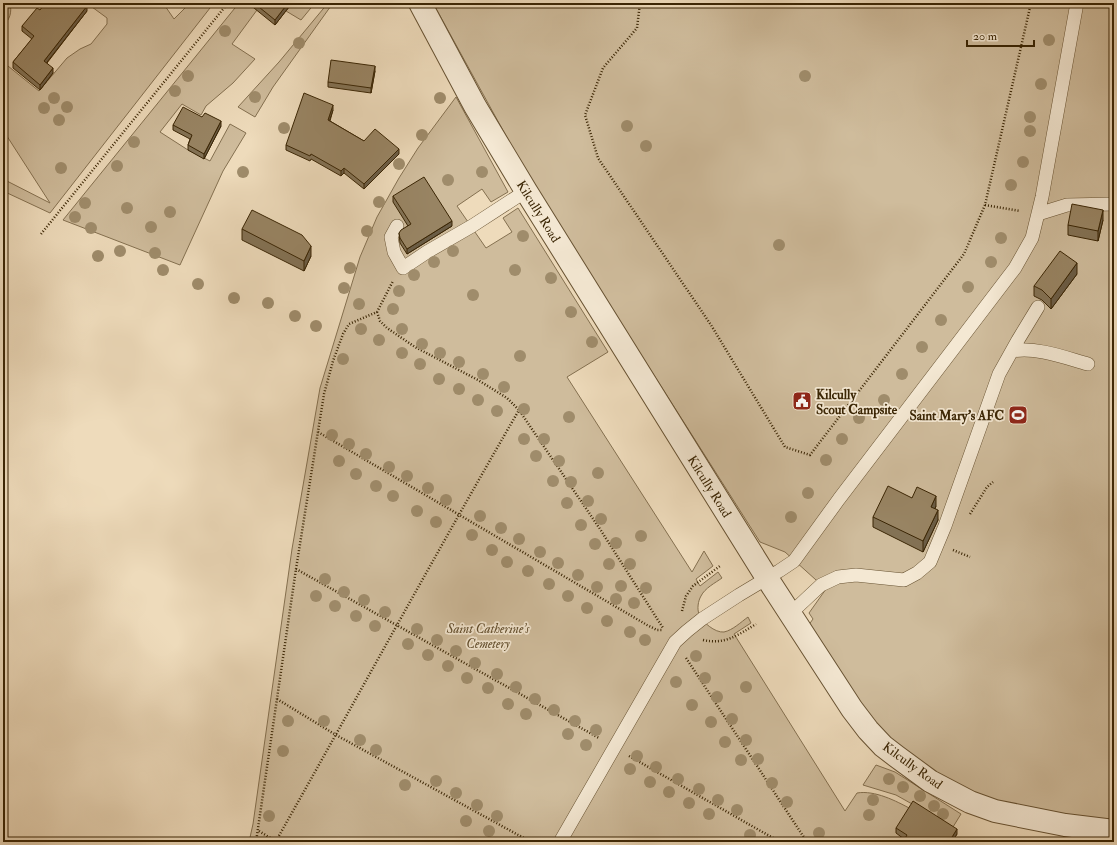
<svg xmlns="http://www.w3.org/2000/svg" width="1117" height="845" viewBox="0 0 1117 845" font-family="'IM FELL Double Pica',serif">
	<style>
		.green { fill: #cfbc9c; stroke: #847050 }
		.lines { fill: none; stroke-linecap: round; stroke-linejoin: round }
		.lane-casing { stroke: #675232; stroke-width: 14 }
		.street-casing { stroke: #675232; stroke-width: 24 }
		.path { stroke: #3a2504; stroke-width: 2.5; stroke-dasharray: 1 2; stroke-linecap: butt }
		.lane { stroke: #f4e8d3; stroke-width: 13 }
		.street { stroke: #f4e8d3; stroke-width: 22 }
		.tree { fill: #9f8c6b }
		.wall { fill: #837255; stroke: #3a2504 }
		.shaded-wall { fill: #6a5c45; stroke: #3a2504 }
		.building { fill: #988463; stroke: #3a2504 }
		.labels { text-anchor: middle; stroke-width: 3.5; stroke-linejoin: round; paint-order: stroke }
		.street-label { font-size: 13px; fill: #3a2504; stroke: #f4e8d3 }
		.poi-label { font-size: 13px; font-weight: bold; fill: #3a2504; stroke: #f4e8d3; text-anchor: start }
		.park-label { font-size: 13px; font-style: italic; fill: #5f4b2a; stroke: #f4e8d3 }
	</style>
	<rect width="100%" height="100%" fill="#eedbbb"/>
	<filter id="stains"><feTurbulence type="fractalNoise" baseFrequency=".005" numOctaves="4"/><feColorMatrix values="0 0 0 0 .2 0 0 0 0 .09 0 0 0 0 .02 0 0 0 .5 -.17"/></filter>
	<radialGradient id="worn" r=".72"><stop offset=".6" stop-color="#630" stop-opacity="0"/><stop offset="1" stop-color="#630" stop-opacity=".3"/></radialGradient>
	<path class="green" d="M3,3H10C12,13 10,19 3,26Z
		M95,3H163L174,19L190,3H199L210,8L50,213L3,191V179L50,203L3,130V62L39,91L67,58L80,49L91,44L107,24V18L92,7Z
		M239,3H250L257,10L232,44L255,59L233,83L206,106L201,115L182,104L160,132L188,150L210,161L230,124L246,133L223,171L180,265L63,220Z
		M292,3H315L301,20L286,11Z
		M328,3H333L273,87L255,117L238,107L279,62Z
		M433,3H1114V825L1016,808L935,777L871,722L808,626L813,619L809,613L826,589L785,552L760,542L533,185Z
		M456,97L508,192L491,202L482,189L457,206L486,248L512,232L503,218L518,208L608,352L567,377L692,572L704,551L713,566L696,579L700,586L718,572L722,578C715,583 705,588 701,596C698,601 697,609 699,614C702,622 715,633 724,632C733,630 741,622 748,617L751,623L734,634L845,811L857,793C875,790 896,801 911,809L906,842H249L253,824L292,549L320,388L360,257L377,217L399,178L418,148Z
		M876,765L895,772L961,814L953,827L896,795L863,785Z"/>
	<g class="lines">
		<g class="lane-casing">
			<path id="lane" d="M1038,214L1067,205L1114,204
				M397,226L391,237L394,252L403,268L427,252L472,226L526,191
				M1012,351C1038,347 1063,357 1088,364
				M790,614L821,585L838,577L856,575L904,580L917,573L930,562L945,526L999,374L1018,340L1038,307
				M560,842L675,642L687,631L702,619L739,595L779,571L794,561L839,499L1015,268L1032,238L1042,197L1077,3"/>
		</g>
		<g class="street-casing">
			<path id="street" d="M420,3L475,106L526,191L767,578L852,709L868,730L883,746L896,756L930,781L970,802L995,811L1065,825L1114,831"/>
		</g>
		<path class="path" d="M640,3L637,28L603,68L585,115L598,158L711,325L785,447L810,455L964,254L985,205L1031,3
			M985,205L1020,211
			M41,234L228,3
			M377,312L380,321L387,328L415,347L478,380L507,398L519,410L600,529L663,628
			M318,432L647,625L657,630H662
			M970,514L987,487L993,482
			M953,550L970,557
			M296,569L599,738
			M682,611L686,596L693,586L720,566
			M703,640C725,645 738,635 756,624
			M686,658L807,842
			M277,699L336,735L531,842
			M629,756L780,842
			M259,831L277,842
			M276,841C357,698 436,553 519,410
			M256,842L296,569L324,394L333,361L343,334L349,324L377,312L393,281"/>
		<use href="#lane" class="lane"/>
		<use href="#street" class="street"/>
	</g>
	<g class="tree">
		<circle cx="225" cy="31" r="6"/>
		<circle cx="1049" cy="40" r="6"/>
		<circle cx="299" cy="43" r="6"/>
		<circle cx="188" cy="76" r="6"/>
		<circle cx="805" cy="76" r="6"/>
		<circle cx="1041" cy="84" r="6"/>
		<circle cx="175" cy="91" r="6"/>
		<circle cx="255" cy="97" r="6"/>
		<circle cx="54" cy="98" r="6"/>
		<circle cx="440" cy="98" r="6"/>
		<circle cx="67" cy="107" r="6"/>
		<circle cx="44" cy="108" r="6"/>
		<circle cx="1030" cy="117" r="6"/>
		<circle cx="59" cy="120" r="6"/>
		<circle cx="627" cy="126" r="6"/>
		<circle cx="284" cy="128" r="6"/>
		<circle cx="1030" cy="131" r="6"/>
		<circle cx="422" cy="135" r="6"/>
		<circle cx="134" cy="142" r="6"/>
		<circle cx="646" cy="146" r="6"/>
		<circle cx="1023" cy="162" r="6"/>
		<circle cx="399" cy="164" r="6"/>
		<circle cx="117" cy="166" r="6"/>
		<circle cx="61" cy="168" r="6"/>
		<circle cx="243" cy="172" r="6"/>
		<circle cx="482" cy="172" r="6"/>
		<circle cx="448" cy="180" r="6"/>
		<circle cx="1011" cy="185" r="6"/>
		<circle cx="379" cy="202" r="6"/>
		<circle cx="85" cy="203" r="6"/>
		<circle cx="127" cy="208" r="6"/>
		<circle cx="170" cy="212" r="6"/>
		<circle cx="75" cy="217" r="6"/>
		<circle cx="151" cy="227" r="6"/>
		<circle cx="91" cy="228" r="6"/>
		<circle cx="367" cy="231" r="6"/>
		<circle cx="523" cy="236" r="6"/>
		<circle cx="1001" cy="238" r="6"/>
		<circle cx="779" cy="245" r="6"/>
		<circle cx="120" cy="251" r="6"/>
		<circle cx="453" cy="251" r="6"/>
		<circle cx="155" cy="253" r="6"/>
		<circle cx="98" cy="256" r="6"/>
		<circle cx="434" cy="262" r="6"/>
		<circle cx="991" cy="262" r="6"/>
		<circle cx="350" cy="268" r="6"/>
		<circle cx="163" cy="270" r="6"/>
		<circle cx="515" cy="270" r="6"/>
		<circle cx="414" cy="275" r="6"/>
		<circle cx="551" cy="278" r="6"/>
		<circle cx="198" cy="284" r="6"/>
		<circle cx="968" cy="287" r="6"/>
		<circle cx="344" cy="288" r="6"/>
		<circle cx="399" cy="291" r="6"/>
		<circle cx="473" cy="295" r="6"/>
		<circle cx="234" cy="298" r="6"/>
		<circle cx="268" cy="303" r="6"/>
		<circle cx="359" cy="304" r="6"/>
		<circle cx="393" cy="309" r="6"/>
		<circle cx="571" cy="312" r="6"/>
		<circle cx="295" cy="316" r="6"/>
		<circle cx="941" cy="320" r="6"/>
		<circle cx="316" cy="326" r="6"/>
		<circle cx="361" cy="329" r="6"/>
		<circle cx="402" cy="329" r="6"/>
		<circle cx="379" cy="340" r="6"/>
		<circle cx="592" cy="342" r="6"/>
		<circle cx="422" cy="344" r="6"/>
		<circle cx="922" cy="347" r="6"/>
		<circle cx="402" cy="353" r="6"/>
		<circle cx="440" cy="353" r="6"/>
		<circle cx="520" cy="356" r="6"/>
		<circle cx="343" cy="359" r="6"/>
		<circle cx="459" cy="362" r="6"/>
		<circle cx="420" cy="364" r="6"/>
		<circle cx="483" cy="374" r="6"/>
		<circle cx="902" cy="374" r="6"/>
		<circle cx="439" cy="379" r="6"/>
		<circle cx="504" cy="387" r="6"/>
		<circle cx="459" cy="389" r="6"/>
		<circle cx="478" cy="400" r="6"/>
		<circle cx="884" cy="400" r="6"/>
		<circle cx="524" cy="409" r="6"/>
		<circle cx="497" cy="411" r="6"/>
		<circle cx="569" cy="417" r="6"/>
		<circle cx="859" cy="418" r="6"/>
		<circle cx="332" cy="435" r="6"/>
		<circle cx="524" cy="439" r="6"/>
		<circle cx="544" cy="439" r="6"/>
		<circle cx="842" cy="439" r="6"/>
		<circle cx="349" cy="444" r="6"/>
		<circle cx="366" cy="454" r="6"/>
		<circle cx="536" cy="456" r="6"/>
		<circle cx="826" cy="460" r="6"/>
		<circle cx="339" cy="461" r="6"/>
		<circle cx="559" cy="461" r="6"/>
		<circle cx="389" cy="467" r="6"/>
		<circle cx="598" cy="473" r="6"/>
		<circle cx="356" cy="474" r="6"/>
		<circle cx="407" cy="476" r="6"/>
		<circle cx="553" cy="481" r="6"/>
		<circle cx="571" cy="482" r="6"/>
		<circle cx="376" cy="486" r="6"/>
		<circle cx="428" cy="488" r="6"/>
		<circle cx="808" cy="493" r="6"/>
		<circle cx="393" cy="496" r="6"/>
		<circle cx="446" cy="500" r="6"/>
		<circle cx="588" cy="501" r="6"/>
		<circle cx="567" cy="503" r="6"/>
		<circle cx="417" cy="511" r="6"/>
		<circle cx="480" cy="516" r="6"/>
		<circle cx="791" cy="517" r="6"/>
		<circle cx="601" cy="519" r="6"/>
		<circle cx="436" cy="522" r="6"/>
		<circle cx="581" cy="525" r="6"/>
		<circle cx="501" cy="528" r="6"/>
		<circle cx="472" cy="535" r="6"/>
		<circle cx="641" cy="536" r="6"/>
		<circle cx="519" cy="539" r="6"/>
		<circle cx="616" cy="543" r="6"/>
		<circle cx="595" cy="544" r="6"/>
		<circle cx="492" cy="550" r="6"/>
		<circle cx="540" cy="552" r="6"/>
		<circle cx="507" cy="562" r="6"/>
		<circle cx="558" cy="563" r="6"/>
		<circle cx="609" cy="564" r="6"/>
		<circle cx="630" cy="564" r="6"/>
		<circle cx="528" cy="571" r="6"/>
		<circle cx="578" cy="575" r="6"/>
		<circle cx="325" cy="579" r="6"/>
		<circle cx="549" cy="584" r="6"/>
		<circle cx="621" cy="586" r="6"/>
		<circle cx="597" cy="587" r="6"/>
		<circle cx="646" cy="588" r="6"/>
		<circle cx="344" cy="592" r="6"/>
		<circle cx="316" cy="596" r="6"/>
		<circle cx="568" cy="596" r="6"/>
		<circle cx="616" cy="599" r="6"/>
		<circle cx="364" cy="600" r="6"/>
		<circle cx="634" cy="603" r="6"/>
		<circle cx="335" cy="606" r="6"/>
		<circle cx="587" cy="608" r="6"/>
		<circle cx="385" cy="612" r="6"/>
		<circle cx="356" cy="616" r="6"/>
		<circle cx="607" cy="621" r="6"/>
		<circle cx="375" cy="626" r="6"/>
		<circle cx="417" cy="629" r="6"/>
		<circle cx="630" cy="632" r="6"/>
		<circle cx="437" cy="640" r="6"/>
		<circle cx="645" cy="640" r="6"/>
		<circle cx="408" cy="644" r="6"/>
		<circle cx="456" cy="651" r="6"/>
		<circle cx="428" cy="655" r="6"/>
		<circle cx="696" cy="656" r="6"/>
		<circle cx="475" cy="663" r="6"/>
		<circle cx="448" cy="666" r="6"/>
		<circle cx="497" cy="674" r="6"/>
		<circle cx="467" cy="678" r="6"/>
		<circle cx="705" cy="678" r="6"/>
		<circle cx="676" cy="682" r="6"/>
		<circle cx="516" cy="687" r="6"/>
		<circle cx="746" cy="687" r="6"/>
		<circle cx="488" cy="688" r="6"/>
		<circle cx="717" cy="697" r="6"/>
		<circle cx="535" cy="699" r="6"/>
		<circle cx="508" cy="704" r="6"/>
		<circle cx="692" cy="705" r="6"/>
		<circle cx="554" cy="710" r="6"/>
		<circle cx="526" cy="714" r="6"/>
		<circle cx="732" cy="719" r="6"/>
		<circle cx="288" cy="721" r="6"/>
		<circle cx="324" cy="721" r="6"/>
		<circle cx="575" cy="721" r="6"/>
		<circle cx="711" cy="722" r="6"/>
		<circle cx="596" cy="730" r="6"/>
		<circle cx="568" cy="734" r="6"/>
		<circle cx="360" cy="740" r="6"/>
		<circle cx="746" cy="740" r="6"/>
		<circle cx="725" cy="742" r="6"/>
		<circle cx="586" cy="745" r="6"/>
		<circle cx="376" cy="750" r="6"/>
		<circle cx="283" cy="751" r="6"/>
		<circle cx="637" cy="756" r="6"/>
		<circle cx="758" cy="759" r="6"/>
		<circle cx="741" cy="760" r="6"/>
		<circle cx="656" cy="767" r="6"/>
		<circle cx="630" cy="769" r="6"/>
		<circle cx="678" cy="779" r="6"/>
		<circle cx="889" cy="779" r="6"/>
		<circle cx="436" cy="781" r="6"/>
		<circle cx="650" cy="782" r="6"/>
		<circle cx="772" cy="783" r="6"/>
		<circle cx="405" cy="785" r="6"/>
		<circle cx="903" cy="787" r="6"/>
		<circle cx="699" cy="789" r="6"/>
		<circle cx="669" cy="792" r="6"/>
		<circle cx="456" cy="793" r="6"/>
		<circle cx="920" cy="796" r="6"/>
		<circle cx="718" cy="800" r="6"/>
		<circle cx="873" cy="800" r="6"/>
		<circle cx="787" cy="802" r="6"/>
		<circle cx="689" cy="803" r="6"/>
		<circle cx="477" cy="805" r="6"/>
		<circle cx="934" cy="806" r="6"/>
		<circle cx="737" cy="810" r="6"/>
		<circle cx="709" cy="814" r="6"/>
		<circle cx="943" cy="814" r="6"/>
		<circle cx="869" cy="815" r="6"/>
		<circle cx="269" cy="816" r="6"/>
		<circle cx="497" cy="816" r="6"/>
		<circle cx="466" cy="821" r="6"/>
		<circle cx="489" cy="831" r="6"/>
		<circle cx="819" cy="833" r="6"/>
		<circle cx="750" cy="835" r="6"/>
	</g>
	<path class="wall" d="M249,3H292L275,25L249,4Z
		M40,10L87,11L47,63L53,73L40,90L13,68V62L32,39L22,31V26Z
		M375,71L371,93L328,87V82Z
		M333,110L330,121L364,141L399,154L364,189L344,173L341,176L311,159L310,161L286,150V145Z
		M173,125L221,126L204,159L188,150V145L190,139L173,130Z
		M393,196L452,226L407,254L400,243L399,233L408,226L393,202Z
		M1103,220L1098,241L1068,235V225Z
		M242,229L311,256L304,271L242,240Z
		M1077,274L1051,309L1042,300L1034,296V286Z
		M936,506L935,509L938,520L923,552L873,527V517Z
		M896,828L957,834L952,842H903L904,839L896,833Z"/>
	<path class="shaded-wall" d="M288,3H292L275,25V20Z
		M87,6V11L44,66V61Z
		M375,66V71L371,93V88Z
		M53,68V73L40,90V85Z
		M333,105V110L328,125V120Z
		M221,121V126L204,159V154Z
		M399,149V154L364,189V184Z
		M344,168V173L341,176V171Z
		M1103,210V220L1098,241V231Z
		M452,221V226L407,254V249Z
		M311,246V256L304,271V261Z
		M1077,263V274L1051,309V299Z
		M936,496V506L931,517V507Z
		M938,510V520L923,552V541Z
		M957,829V834L952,842H949Z"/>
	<path class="building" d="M45,3H87V6L44,61L53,68L40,85L13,62L34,36L22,26L37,8L40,10Z
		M254,3H288L275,20Z
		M331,60L375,66L371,88L328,82Z
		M304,93L333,105L328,120L364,141L375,129L399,149L364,184L344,168L341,171L311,154L310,156L286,145Z
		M183,107L202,117L205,113L221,121L204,154L188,145L192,135L173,125Z
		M424,177L452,221L407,249L400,238L399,233L401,230L411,224L393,196Z
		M1072,204L1103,210L1098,231L1068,225Z
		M252,210L302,235L311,246L304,261L242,229Z
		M1060,251L1077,263L1051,299L1042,290L1034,286Z
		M888,486L912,498L917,487L936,496L931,507L938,510L923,541L873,517Z
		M913,801L957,829L949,842H903L907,835L896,828Z"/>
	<defs>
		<g id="civic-square" transform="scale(1)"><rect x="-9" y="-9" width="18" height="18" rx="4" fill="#8f2418" stroke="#f4e8d3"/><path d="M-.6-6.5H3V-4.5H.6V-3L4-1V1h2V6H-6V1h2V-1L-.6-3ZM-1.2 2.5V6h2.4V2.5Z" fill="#fff"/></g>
		<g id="stadium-square" transform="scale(1)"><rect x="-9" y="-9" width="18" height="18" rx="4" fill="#8f2418" stroke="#f4e8d3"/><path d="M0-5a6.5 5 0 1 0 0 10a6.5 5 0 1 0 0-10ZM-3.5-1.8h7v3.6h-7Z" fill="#fff"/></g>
	</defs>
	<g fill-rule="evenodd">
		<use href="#civic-square" x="802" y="401"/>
		<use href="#stadium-square" x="1018" y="415"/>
	</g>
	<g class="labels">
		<g class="street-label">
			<text transform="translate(539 211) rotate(58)" y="5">Kilcully Road</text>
			<text transform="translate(710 486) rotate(58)" y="5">Kilcully Road</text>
			<text transform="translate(913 765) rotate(36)" y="5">Kilcully Road</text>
		</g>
		<g class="poi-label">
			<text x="816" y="399">Kilcully<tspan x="816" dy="15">Scout Campsite</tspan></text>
			<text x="1004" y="420" text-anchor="end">Saint Mary's AFC</text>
		</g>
		<g class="park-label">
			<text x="488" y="633">Saint Catherine's<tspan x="488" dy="15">Cemetery</tspan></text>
		</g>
	</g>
	<rect width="1117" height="845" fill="none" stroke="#eedbbb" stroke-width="16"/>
	<rect x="4" y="4" width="1109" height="837" fill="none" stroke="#3a2504" stroke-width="2"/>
	<rect x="8" y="8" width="1101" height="829" fill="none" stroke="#3a2504"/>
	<path d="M967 40v6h67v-6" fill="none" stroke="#3a2504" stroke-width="2"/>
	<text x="973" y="40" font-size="12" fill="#3a2504" stroke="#f4e8d3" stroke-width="3" paint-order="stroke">20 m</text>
	<rect width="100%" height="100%" filter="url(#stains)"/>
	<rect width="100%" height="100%" fill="url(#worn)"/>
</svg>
